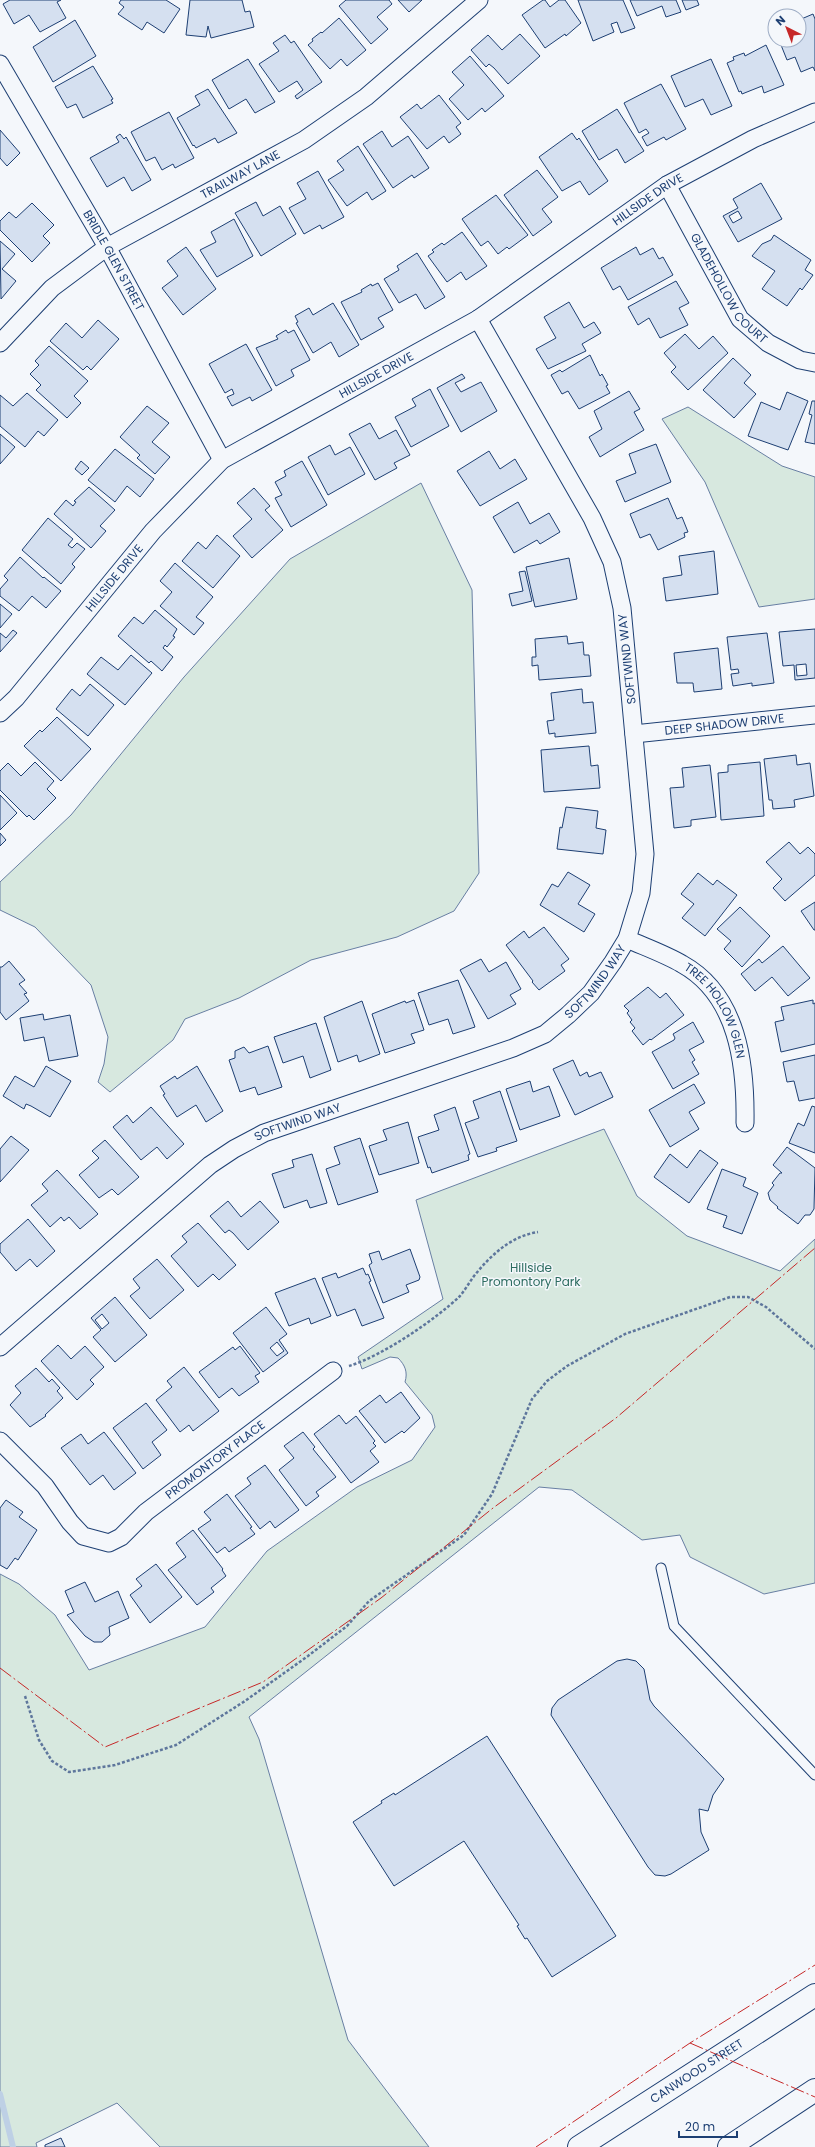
<svg xmlns="http://www.w3.org/2000/svg" width="815" height="2147" viewBox="0 0 815 2147" font-family="Poppins,sans-serif">
	<style>
		.green { fill: #d7e8df; stroke: #687fa3 }
		.lines { fill: none; stroke-linecap: round; stroke-linejoin: round }
		.stream { stroke: #bed0e5; stroke-width: 6 }
		.building { fill: #d5e0f0; stroke: #1d3f73; fill-rule: evenodd }
		.lane-casing { stroke: #1d3f73; stroke-width: 11 }
		.street-casing { stroke: #1d3f73; stroke-width: 19 }
		.secondary-casing { stroke: #1d3f73; stroke-width: 24 }
		.highway-casing { stroke: #1d3f73; stroke-width: 24 }
		.path { stroke: #5e769c; stroke-width: 2.5; stroke-dasharray: 3 2; stroke-linecap: butt }
		.lane { stroke: #f4f7fb; stroke-width: 9 }
		.street { stroke: #f4f7fb; stroke-width: 17 }
		.secondary { stroke: #f4f7fb; stroke-width: 22 }
		.highway { stroke: #f4f7fb; stroke-width: 22 }
		.power { stroke: #c62828; stroke-width: 1; stroke-dasharray: 14 3 2 3; stroke-linecap: butt }
		.labels { text-anchor: middle; stroke-width: 3; stroke-linejoin: round; paint-order: stroke }
		.street-label { font-size: 12px; fill: #1d3f73; stroke: #f4f7fb }
		.park-label { font-size: 12px; fill: #2c6c60; stroke: #f4f7fb }
	</style>
	<rect width="100%" height="100%" fill="#f4f7fb"/>
	<path class="green" d="M688,407L782,466L815,477V599L759,607L705,482L662,419Z
		M421,483L472,590L479,873L454,911L397,937L311,960L239,998L185,1019L173,1040L110,1092L98,1082L104,1064L108,1037L91,985L35,927L0,910V882L71,815L184,677L290,559Z
		M604,1129L637,1196L687,1236L780,1271L815,1239V1583L764,1594L690,1557L680,1535L642,1540L572,1490L539,1487L249,1717L259,1739L348,2040L429,2147H160L117,2103L36,2143L37,2147H0V1574L19,1584L55,1615L89,1670L205,1627L267,1551L357,1487L412,1460L435,1427L432,1415L405,1382C408,1372 405,1365 398,1358L390,1357L362,1369L358,1357L443,1299L416,1200Z"/>
	<g class="lines">
		<path class="stream" d="M0,2094L13,2147"/>
	</g>
	<path class="building" d="M10,0H61L57,2L66,18L40,32L29,15L14,24L3,4Z
		M121,0H166L180,9L164,33L147,22L142,30L118,14L124,7L119,3Z
		M190,0H242L245,12L250,11L254,27L211,38L208,26L206,37L186,35Z
		M346,0H389L392,4L377,17L388,29L371,44L339,6Z
		M398,0H422L409,12Z
		M543,0H545L550,7L559,0H565L581,23L566,36L565,34L545,48L522,15Z
		M578,0H623L635,28L621,33L617,22L611,24L614,32L593,41Z
		M630,0H676L681,12L666,17L662,6L637,16Z
		M682,0H697L699,5L686,10Z
		M813,14L815,19V71L813,67L801,72L795,57L787,60L779,40H799V20Z
		M339,18L366,50L347,66L341,59L330,69L308,45L313,41L312,39L321,32L322,33Z
		M75,20L96,56L53,82L33,47Z
		M520,34L540,56L508,84L494,68L489,64L486,67L471,50L488,35L502,50Z
		M285,35L291,43L294,41L322,82L297,99L295,96L303,90L297,81L279,92L259,64L279,51L273,43Z
		M766,45L784,85L764,93L762,86L742,94L741,91L739,92L727,63L734,60L733,57L744,53L745,56Z
		M470,56L504,96L485,112L482,108L468,120L449,99L464,85L452,72Z
		M248,59L275,102L255,113L246,99L229,109L212,80Z
		M711,59L732,106L711,115L703,99L685,107L671,76Z
		M93,66L113,99L111,100L113,103L83,118L76,104L67,108L55,87Z
		M661,84L686,129L666,140L664,137L647,146L642,137L649,133L646,129L639,133L624,103Z
		M208,89L237,133L218,143L215,138L196,148L194,145L193,146L177,118L200,105L195,96Z
		M439,95L461,123L456,127L461,134L449,143L444,136L427,149L400,117L417,104L421,109Z
		M617,109L644,151L625,163L617,149L599,160L582,131Z
		M169,112L194,158L175,168L173,164L162,170L155,157L146,161L131,132Z
		M0,130L20,153L7,166L0,158Z
		M382,131L392,147L408,136L429,168L414,178L412,175L393,188L363,144Z
		M572,133L577,140L579,138L608,181L589,195L580,181L562,191L539,157Z
		M120,134L124,139L126,137L151,180L132,191L124,177L107,187L90,158L119,142L116,137Z
		M358,146L386,191L372,200L367,192L347,206L328,180L344,170L337,161Z
		M537,170L558,197L542,209L552,222L533,236L504,195Z
		M318,171L344,217L322,229L320,225L304,234L289,208L306,199L297,183Z
		M761,183L782,219L738,242L723,216L738,208L733,199ZM738,211L742,218L733,223L729,216Z
		M496,195L528,235L509,249L507,247L498,254L488,241L481,246L462,219Z
		M256,202L263,216L280,206L296,234L261,256L235,213Z
		M32,203L54,225L43,236L50,243L32,262L0,230V221L9,212L16,218Z
		M234,219L253,256L217,277L200,250L216,242L211,232Z
		M462,232L487,266L466,280L461,272L447,282L428,256L434,252L432,250L442,243L444,245Z
		M774,235L811,260L805,270L813,275L802,290L800,288L787,306L762,289L775,271L752,256L762,244L771,240Z
		M0,241L15,254L2,269L16,281L1,299Z
		M186,247L216,289L183,315L162,288L178,276L167,261Z
		M636,247L640,255L653,248L659,259L663,257L673,275L628,300L620,286L613,290L601,268Z
		M417,253L445,297L425,309L416,294L399,303L384,279L399,270L397,266Z
		M676,281L689,303L679,308L688,325L660,338L649,318L638,325L628,307Z
		M378,283L393,310L378,318L384,327L361,340L341,302L362,292L361,290L371,284L372,286Z
		M569,302L584,328L594,322L601,333L582,344L586,351L548,369L536,349L556,338L544,317Z
		M333,303L359,345L339,357L331,342L313,353L296,323L298,322L295,316L309,308L313,315Z
		M98,320L119,339L91,370L87,366L83,370L50,341L66,323L82,338Z
		M286,330L288,333L294,330L310,360L291,370L294,376L276,386L256,348L278,339L276,336Z
		M685,334L699,349L713,336L728,353L688,390L671,372L676,367L664,353Z
		M246,344L272,390L252,401L250,397L232,406L227,397L234,394L232,389L225,393L209,364Z
		M49,346L88,381L74,396L81,403L67,418L36,390L41,385L30,374L39,365L35,361Z
		M590,355L600,376L602,374L608,385L606,386L610,393L579,409L568,391L562,394L551,375L560,370L562,372Z
		M733,358L751,375L744,383L756,394L734,418L703,390Z
		M462,374L465,378L455,383L461,392L481,382L497,411L461,432L437,388Z
		M430,389L449,426L411,447L395,417L416,406L412,399Z
		M629,391L640,409L634,412L644,430L600,457L589,437L602,429L594,411Z
		M787,392L808,401L788,450L748,436L761,402L780,410Z
		M27,393L58,420L44,436L38,431L25,447L0,426V395L13,406Z
		M812,401H815V444L805,442L812,415L809,414Z
		M147,406L169,423L152,442L170,457L155,474L137,458L140,455L120,437Z
		M370,423L379,439L396,430L410,455L394,463L397,468L375,480L349,434Z
		M0,434L15,447L0,464Z
		M656,444L671,482L625,502L616,481L636,473L629,454Z
		M330,445L335,455L350,447L365,474L328,495L308,457Z
		M115,449L154,479L140,497L127,486L115,502L88,480Z
		M489,451L500,469L515,459L527,479L480,506L457,471Z
		M81,461L89,468L82,475L75,469Z
		M302,461L327,505L291,527L275,498L282,495L275,482L286,476L284,471Z
		M89,487L115,510L100,526L106,531L91,548L54,514L66,500L73,506L76,502L74,501Z
		M254,488L270,506L265,510L283,530L252,558L233,536L252,519L237,503Z
		M668,498L677,519L682,517L688,532L684,533L685,537L658,550L650,534L640,538L630,514Z
		M518,502L530,524L549,513L560,532L540,544L537,540L514,553L493,517Z
		M48,518L73,539L68,545L72,548L77,543L85,549L72,564L75,567L61,584L22,550Z
		M217,535L240,556L213,588L182,561L198,542L206,549Z
		M714,551L718,594L666,601L663,578L682,575L679,556Z
		M20,557L43,578L44,577L61,591L46,608L32,596L19,611L0,596V589L8,580L4,576Z
		M569,558L577,599L535,607L526,567Z
		M175,563L213,597L196,617L204,623L194,635L160,606L172,592L160,581Z
		M525,571L532,601L512,606L509,594L523,591L519,572Z
		M0,604L12,614L0,628Z
		M155,610L177,629L173,636L175,637L167,647L165,645L163,648L173,657L162,671L151,661L149,663L118,636L134,617L143,624Z
		M815,629V678L795,680L794,665L783,666L779,632ZM806,664L807,675L797,676L796,665Z
		M13,630L17,633L0,652V633L6,638Z
		M767,633L774,683L752,686V683L733,686L731,674L739,673L738,669L731,670L727,637Z
		M567,636L568,644L583,642L584,655H589L591,676L539,680L538,665L532,666V657H536L535,639Z
		M718,648L722,689L694,692L693,683H677L674,653Z
		M131,655L152,673L125,705L87,674L101,657L118,670Z
		M90,684L114,705L88,736L56,709L72,689L80,696Z
		M582,689L583,703L593,702L596,733L555,737V733L549,734L547,721L554,720L551,693Z
		M57,717L91,749L61,781L24,746L40,730L42,732Z
		M589,746L591,766L598,765L600,788L544,792L541,750Z
		M796,755L797,765L810,763L814,796L794,800L795,807L773,809L772,800H769L764,759Z
		M35,762L54,781L47,789L56,798L34,820L29,815L27,817L0,790V771L8,763L21,776Z
		M760,762L764,816L721,820L718,773L728,772V765Z
		M710,765L716,817L691,820V826L674,828L670,788L684,787L682,768Z
		M0,795L17,813L0,830Z
		M566,807L598,811L596,828L606,830L603,854L557,849L560,827L562,828Z
		M0,833L6,840L0,846Z
		M789,842L800,854L808,847L815,854V875L785,901L773,888L782,879L766,862Z
		M568,872L590,885L578,904L595,914L584,932L540,905L552,884L558,887Z
		M698,873L713,885L717,880L737,895L705,936L682,918L694,904L681,894Z
		M815,902V930H814L801,911Z
		M740,907L770,936L742,967L724,949L731,941L717,929Z
		M544,927L569,959L561,965L565,971L539,990L532,982L533,981L506,945L524,931L529,938Z
		M783,946L810,978L788,996L772,977L755,991L741,974L759,959L762,963Z
		M481,959L489,972L506,962L521,989L510,995L516,1004L488,1019L460,970Z
		M9,961L25,980L19,984L27,993L24,994L29,1001L6,1020L0,1012V967H2Z
		M458,980L475,1027L453,1034L448,1019L429,1025L418,993Z
		M648,987L660,998L666,993L684,1015L651,1040L650,1039L643,1045L632,1031L635,1028L630,1022L632,1020L627,1013L629,1011L624,1006Z
		M414,1000L424,1030L411,1034L415,1043L385,1053L372,1014L405,1001L406,1003Z
		M813,1000V1004L815,1003V1044L781,1052L775,1022L784,1020L781,1007Z
		M362,1001L380,1054L359,1062L357,1055L338,1062L324,1017Z
		M43,1014L44,1020L70,1015L78,1056L49,1061L44,1037L24,1041L20,1018Z
		M693,1022L704,1042L689,1050L695,1060L692,1062L699,1074L673,1089L652,1052L674,1040L675,1038L673,1034Z
		M316,1023L331,1070L310,1078L303,1056L283,1063L274,1037Z
		M268,1046L282,1087L258,1095L255,1087L240,1092L229,1060L235,1058V1051L244,1047L249,1053Z
		M815,1055V1098L799,1101L794,1081L787,1082L783,1062Z
		M573,1060L580,1076L587,1072L589,1077L601,1072L613,1097L575,1115L553,1069Z
		M46,1066L71,1081L50,1117L31,1106L26,1104L24,1109L3,1096L15,1076L34,1087Z
		M197,1066L223,1111L206,1122L196,1105L177,1117L163,1095L165,1094L160,1086L175,1076L177,1079Z
		M530,1081L533,1092L549,1086L560,1116L520,1130L506,1089Z
		M694,1084L705,1103L689,1112L699,1129L670,1147L649,1110Z
		M500,1091L517,1141L496,1148L497,1151L478,1157L465,1123L479,1118L473,1101Z
		M812,1106L815,1107V1153L789,1143L798,1123L804,1126Z
		M151,1107L184,1144L167,1159L157,1147L141,1160L113,1127L127,1115L133,1123Z
		M455,1107L470,1154L468,1155L469,1160L432,1173L430,1167L428,1168L418,1137L439,1130L434,1115Z
		M408,1122L419,1163L379,1175L369,1146L387,1140L383,1130Z
		M11,1136L29,1150L0,1182V1149Z
		M360,1138L378,1192L338,1205L326,1169L340,1164L334,1147Z
		M105,1140L139,1177L118,1195L112,1189L99,1198L79,1175L99,1158L92,1151Z
		M787,1147L815,1168L814,1209L810,1215H805L798,1224L777,1208L778,1207L770,1200L768,1193L774,1185L772,1183L780,1173H782L773,1165Z
		M700,1150L718,1163L689,1203L654,1177L670,1154L687,1168Z
		M312,1154L327,1203L310,1208L307,1200L284,1208L272,1174L294,1167L292,1160Z
		M722,1169L746,1178L743,1186L758,1193L742,1234L723,1227L727,1216L707,1209Z
		M57,1170L98,1214L80,1229L69,1217L64,1221L61,1217L50,1227L31,1205L48,1191L42,1184Z
		M228,1201L241,1217L260,1201L279,1222L248,1250L233,1233L229,1230L225,1233L210,1216Z
		M28,1219L55,1251L37,1267L30,1259L16,1271L0,1252V1244Z
		M198,1223L236,1265L219,1280L213,1274L198,1287L171,1256L187,1242L182,1236Z
		M410,1249L420,1277L419,1280L406,1285L409,1292L383,1303L369,1265L372,1263L369,1254L379,1251L382,1260Z
		M157,1259L184,1290L150,1319L130,1296L140,1288L133,1279Z
		M363,1268L366,1275L368,1274L371,1281L369,1282L384,1318L362,1326L355,1309L337,1316L322,1278L336,1273L338,1278Z
		M315,1278L331,1316L311,1324L309,1318L289,1326L275,1293Z
		M115,1297L147,1335L115,1362L93,1337L101,1330L91,1318ZM102,1314L109,1323L102,1329L95,1320Z
		M266,1307L287,1334L279,1340L288,1353L263,1372L233,1333ZM277,1342L284,1351L277,1356L270,1348Z
		M58,1345L71,1359L85,1346L104,1367L90,1380L94,1384L77,1400L41,1361Z
		M240,1346L260,1373L255,1376L259,1382L239,1396L232,1388L219,1398L199,1372L233,1347L235,1350Z
		M184,1367L219,1411L193,1431L189,1425L180,1432L156,1400L172,1387L167,1381Z
		M36,1368L49,1382L52,1379L60,1388L57,1391L63,1398L45,1415L46,1416L30,1427L10,1405L21,1393L15,1386Z
		M401,1392L420,1418L404,1433L402,1431L385,1443L359,1411L380,1395L386,1403Z
		M146,1403L167,1430L152,1442L161,1455L143,1469L113,1428Z
		M339,1415L346,1424L356,1416L375,1441L373,1443L376,1446L370,1451L379,1462L351,1483L314,1434Z
		M104,1432L136,1473L114,1490L103,1475L90,1485L61,1448L81,1434L88,1444Z
		M303,1432L315,1447L313,1449L336,1477L316,1492L319,1496L306,1506L279,1470L294,1458L284,1446Z
		M265,1465L299,1510L275,1528L270,1521L260,1529L235,1496L251,1484L247,1478Z
		M227,1494L252,1527L250,1528L255,1534L229,1552L225,1547L217,1553L198,1529L211,1520L204,1512Z
		M6,1500L23,1512L19,1517L37,1530L18,1560L15,1558L7,1569L0,1565V1508Z
		M193,1530L223,1569L222,1570L226,1576L211,1588L214,1592L197,1605L168,1570L186,1557L176,1543Z
		M156,1564L182,1597L150,1623L130,1595L142,1586L136,1579Z
		M85,1582L95,1602L118,1591L129,1618L109,1627L110,1635L102,1642H94L85,1636L67,1615L74,1612L65,1591Z
		M627,1659L636,1661L644,1669L650,1700L654,1706L724,1779L713,1795L708,1811L699,1809L701,1832L709,1850L671,1874L665,1876L655,1875L648,1867L551,1715L552,1708L558,1700L617,1661Z
		M487,1736L616,1936L552,1977L527,1938L525,1939L517,1926L519,1925L464,1841L394,1886L353,1822L382,1803L381,1801L394,1793L395,1795Z
		M61,2138L65,2147H45V2145Z"/>
	<g class="lines">
		<g class="lane-casing">
			<path id="lane" d="M661,1568L674,1626L815,1775"/>
		</g>
		<g class="street-casing">
			<g id="street">
				<path id="s1" d="M0,64L107,247L222,460"/>
				<path id="s2" d="M667,185L740,319L768,343L800,360L815,363"/>
				<path id="s3" d="M0,343L52,288L107,247L304,140L366,97L479,0"/>
				<path id="s4" d="M0,713L16,698L153,531L222,460L478,319L667,185L753,139L815,112"/>
				<path id="s5" d="M634,734L815,715"/>
				<path id="s6" d="M627,939C645,947 665,954 682,964C738,995 746,1065 745,1123"/>
				<path id="s7" d="M0,1347L210,1165L234,1149L264,1133L513,1048L545,1034L568,1015L591,993L613,962L627,939L641,893L645,854L622,608L612,562L592,518L478,319"/>
				<path id="s8" d="M0,1441L45,1486L70,1522L83,1536L109,1543L121,1537L146,1512L333,1371"/>
			</g>
		</g>
		<g class="secondary-casing">
			<g id="secondary">
				<path id="s9" d="M579,2147L815,1995"/>
			</g>
		</g>
		<g class="highway-casing">
			<path id="highway" d="M729,2147L815,2090"/>
		</g>
		<path class="path" d="M349,1366C382,1356 435,1320 460,1296C465,1290 469,1283 474,1276C491,1255 511,1236 538,1232
			M25,1696L39,1740L52,1761L69,1772L115,1765L176,1745L245,1701L308,1656L347,1626L369,1601L464,1535L492,1494L532,1399L547,1381L567,1366L625,1334L730,1297H748L766,1307L815,1349"/>
		<use href="#lane" class="lane"/>
		<use href="#street" class="street"/>
		<use href="#secondary" class="secondary"/>
		<use href="#highway" class="highway"/>
		<path class="power" d="M0,1668L105,1747L263,1682L381,1598L493,1508L616,1418L815,1248
			M690,2043L815,2097
			M536,2147L690,2043L815,1965"/>
	</g>
	<g class="labels">
		<g class="street-label">
			<text dy="4" stroke="none"><textPath href="#s3" startOffset="296">TRAILWAY LANE</textPath></text>
			<text dy="4" stroke="none"><textPath href="#s4" startOffset="837">HILLSIDE DRIVE</textPath></text>
			<text dy="4" stroke="none"><textPath href="#s1" startOffset="227">BRIDLE GLEN STREET</textPath></text>
			<text dy="4" stroke="none"><textPath href="#s2" startOffset="121">GLADEHOLLOW COURT</textPath></text>
			<text dy="4" stroke="none"><textPath href="#s4" startOffset="513">HILLSIDE DRIVE</textPath></text>
			<text dy="4" stroke="none"><textPath href="#s4" startOffset="177">HILLSIDE DRIVE</textPath></text>
			<text transform="translate(627 659) rotate(-96)" y="4">SOFTWIND WAY</text>
			<text dy="4" stroke="none"><textPath href="#s5" startOffset="91">DEEP SHADOW DRIVE</textPath></text>
			<text dy="4" stroke="none"><textPath href="#s7" startOffset="712">SOFTWIND WAY</textPath></text>
			<text dy="4" stroke="none"><textPath href="#s6" startOffset="120">TREE HOLLOW GLEN</textPath></text>
			<text dy="4" stroke="none"><textPath href="#s7" startOffset="376">SOFTWIND WAY</textPath></text>
			<text dy="4" stroke="none"><textPath href="#s8" startOffset="289">PROMONTORY PLACE</textPath></text>
			<text dy="4" stroke="none"><textPath href="#s9" startOffset="140">CANWOOD STREET</textPath></text>
		</g>
		<g class="park-label">
			<text x="531" y="1272">Hillside<tspan x="531" dy="14">Promontory Park</tspan></text>
		</g>
	</g>
	<g transform="translate(787 28) rotate(318)"><circle r="19" fill="#f4f7fb" stroke="#9eadc5"/>
	<path d="M0-3L7 15L0 10L-7 15Z" fill="#c62828"/>
	<text y="-6" font-size="11" font-weight="bold" text-anchor="middle" fill="#1d3f73">N</text>
	</g>
	<path d="M679 2131v6h58v-6" fill="none" stroke="#1d3f73" stroke-width="2"/>
	<text x="685" y="2131" font-size="12" fill="#1d3f73" stroke="#f4f7fb" stroke-width="3" paint-order="stroke">20 m</text>
</svg>
